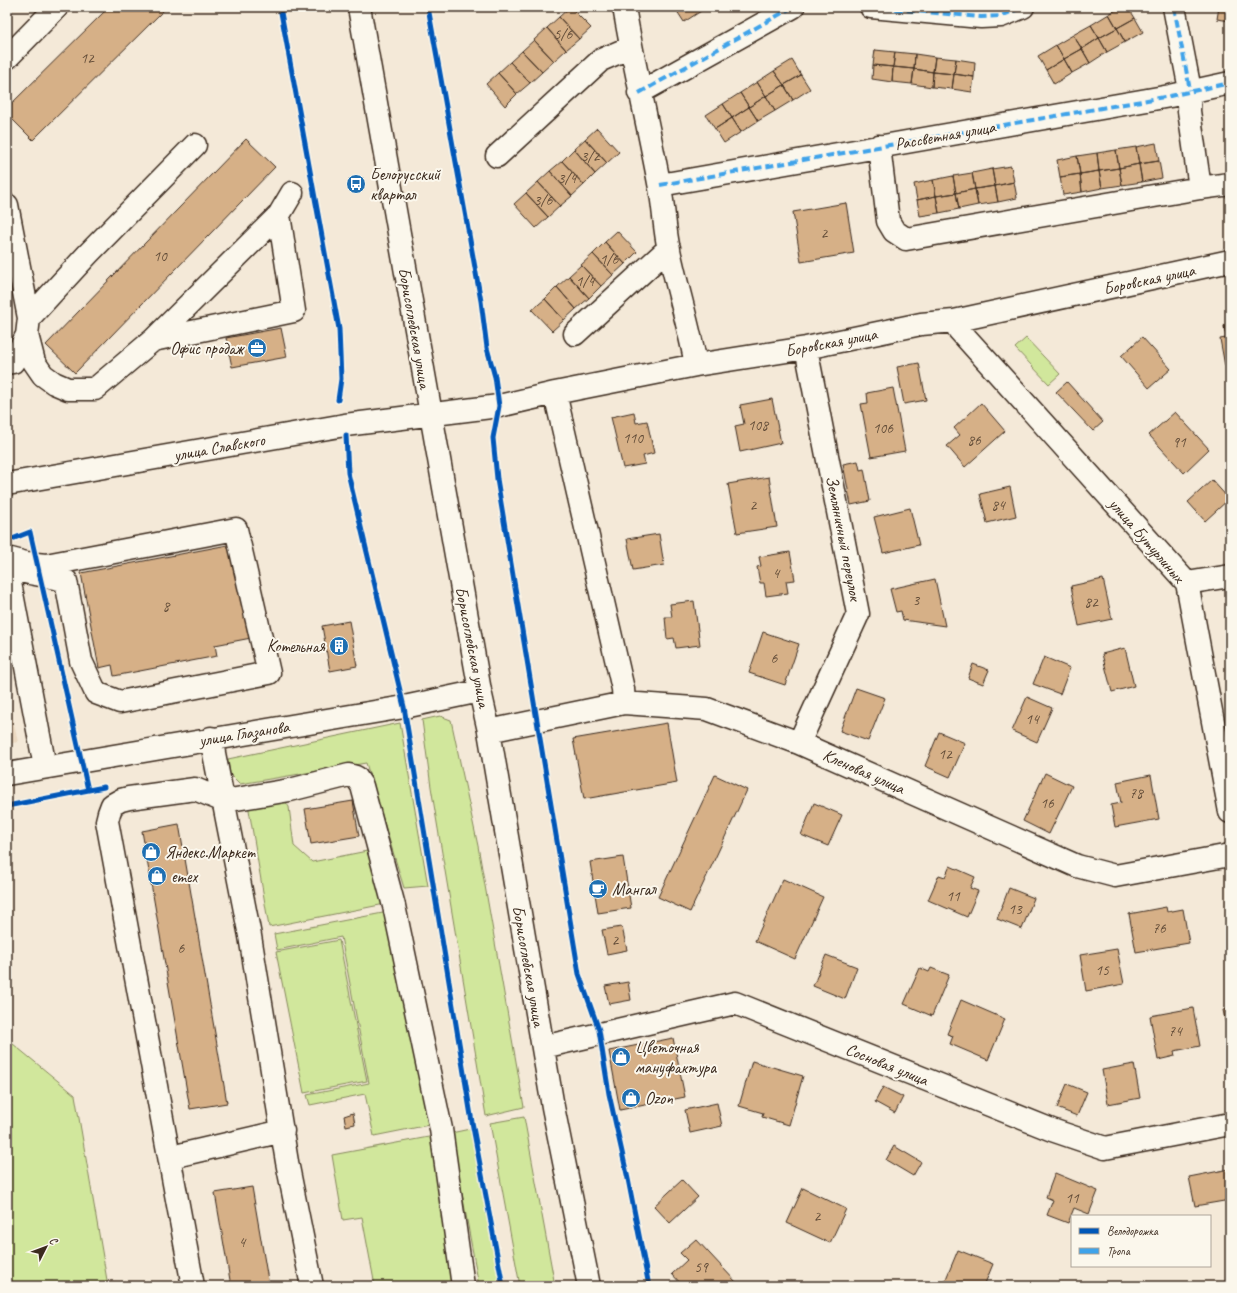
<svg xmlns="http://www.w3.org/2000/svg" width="1237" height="1293" viewBox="0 0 1237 1293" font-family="Caveat,sans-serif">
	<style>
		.built { fill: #ebd8c0 }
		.green { fill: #d1e79c; stroke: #86885d }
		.building { fill: #d6b087; stroke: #3b2a1e }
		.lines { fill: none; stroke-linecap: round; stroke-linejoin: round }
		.minor-casing { stroke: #3b2a1e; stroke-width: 25 }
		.minor { stroke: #fbf7ec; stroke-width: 22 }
		.quiet { stroke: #3fa3ea; stroke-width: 4; stroke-dasharray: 8 4; stroke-linecap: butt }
		.cycleway-casing { stroke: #fbf7ec; stroke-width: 8 }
		.cycleway { stroke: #0057b8; stroke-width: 5 }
		.labels { text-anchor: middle; stroke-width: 4; stroke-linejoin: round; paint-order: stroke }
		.number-label { font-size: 15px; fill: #624c38 }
		.street-label { font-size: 17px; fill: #3b2a1e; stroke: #fbf7ec }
		.poi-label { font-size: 17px; fill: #3b2a1e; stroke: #fbf7ec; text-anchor: start }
	</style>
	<rect width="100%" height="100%" fill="#f4e9d8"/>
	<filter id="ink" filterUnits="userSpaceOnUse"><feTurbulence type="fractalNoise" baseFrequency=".025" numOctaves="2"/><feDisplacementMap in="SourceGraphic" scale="8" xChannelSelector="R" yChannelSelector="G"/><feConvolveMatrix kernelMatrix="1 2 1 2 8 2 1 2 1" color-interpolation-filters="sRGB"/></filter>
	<g filter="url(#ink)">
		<path class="built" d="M7,694L18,742L7,744Z"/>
		<path class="green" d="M1026,338L1060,374L1049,384L1015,348Z
			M440,716L451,720L478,846L524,1107L486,1116L431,787L422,720Z
			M400,723L428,886L404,888L366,763L240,784L230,774L228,759Z
			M284,799L289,807L294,846L312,862L367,851L385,904L269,927L248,804Z
			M388,912L429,1125L374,1136L365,1094L310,1105L307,1095L369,1083L341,937L277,950L274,934Z
			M339,940L367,1081L304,1093L276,952Z
			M7,1039L75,1095L108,1286H7Z
			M524,1117L555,1286H520L490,1123Z
			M470,1129L500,1286H479L451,1133Z
			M434,1136L462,1286H375L362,1217L343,1220L332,1155Z"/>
		<path class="building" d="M109,7H167L33,140L7,114V108Z
			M570,7L591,28L579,39L559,17Z
			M678,7H699L701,11L684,22L675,8Z
			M1121,7H1128L1135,18L1117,28L1109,14Z
			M1219,7H1230V21L1217,19Z
			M1109,14L1117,28L1099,38L1091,25Z
			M559,17L579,39L566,50L547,28Z
			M1135,18L1143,32L1125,42L1117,28Z
			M1091,25L1099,38L1082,49L1073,35Z
			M547,28L566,50L554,61L534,40Z
			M1117,28L1125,42L1107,52L1099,38Z
			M1073,35L1082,49L1064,59L1056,45Z
			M1099,38L1107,52L1090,63L1082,49Z
			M534,40L554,61L542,72L522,51Z
			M1056,45L1064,59L1046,70L1038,56Z
			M1082,49L1090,63L1072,73L1064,59Z
			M875,50L895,52L893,67L873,65Z
			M522,51L542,72L530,83L510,62Z
			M895,52L915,54L914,69L893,67Z
			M915,54L935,57L933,72L914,69Z
			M935,57L956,59L954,74L933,72Z
			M956,59L975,62L974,77L954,74Z
			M1064,59L1072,73L1054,84L1046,70Z
			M792,60L801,75L784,85L774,71Z
			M510,62L530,83L517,94L498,73Z
			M873,65L893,67L892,82L872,79Z
			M893,67L914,69L912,84L892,82Z
			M914,69L933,72L932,87L912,84Z
			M774,71L784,85L766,96L757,82Z
			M933,72L954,74L952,89L932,87Z
			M498,73L517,94L505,106L486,84Z
			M954,74L974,77L972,92L952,89Z
			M801,75L810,89L793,100L784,85Z
			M757,82L766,96L749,107L740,93Z
			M784,85L793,100L775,111L766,96Z
			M740,93L749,107L732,118L723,104Z
			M766,96L775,111L758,121L749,107Z
			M723,104L732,118L715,129L706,115Z
			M749,107L758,121L741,132L732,118Z
			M732,118L741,132L724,143L715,129Z
			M597,128L619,152L607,163L585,139Z
			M246,139L275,167L75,373L46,345Z
			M585,139L607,163L595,174L574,149Z
			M1156,143L1159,161L1139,164L1136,147Z
			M1136,147L1139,164L1119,168L1116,150Z
			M574,149L595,174L584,185L562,161Z
			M1116,150L1119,168L1099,171L1097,153Z
			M1097,153L1099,171L1080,174L1077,156Z
			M1077,156L1080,174L1060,177L1057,160Z
			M562,161L584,185L572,196L550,171Z
			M1159,161L1162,178L1142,182L1139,164Z
			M1139,164L1142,182L1122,185L1119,168Z
			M1011,166L1014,182L995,186L992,169Z
			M1119,168L1122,185L1102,188L1099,171Z
			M992,169L995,186L975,189L972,173Z
			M550,171L572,196L560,206L538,182Z
			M1099,171L1102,188L1082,192L1080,174Z
			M972,173L975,189L956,193L953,176Z
			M1080,174L1082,192L1063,195L1060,177Z
			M953,176L956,193L936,196L933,180Z
			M933,180L936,196L917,200L914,184Z
			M538,182L560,206L548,217L526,193Z
			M1014,182L1017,198L998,202L995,186Z
			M995,186L998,202L978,205L975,189Z
			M975,189L978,205L959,209L956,193Z
			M526,193L548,217L536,228L514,204Z
			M956,193L959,209L939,213L936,196Z
			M936,196L939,213L920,216L917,200Z
			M846,203L854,253L801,262L793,212Z
			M617,231L637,252L625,264L605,242Z
			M605,242L625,264L613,275L593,254Z
			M593,254L613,275L601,286L581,265Z
			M581,265L601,286L589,298L569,276Z
			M569,276L589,298L576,309L557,287Z
			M557,287L576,309L564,320L545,299Z
			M545,299L564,320L552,331L532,310Z
			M1230,325V365L1225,366L1220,339L1226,338L1224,326Z
			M281,328L287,357L232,367L226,338Z
			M1142,337L1171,369L1149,388L1121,356Z
			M919,363L926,400L904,404L897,367Z
			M1067,382L1103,422L1093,431L1056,392Z
			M893,388L905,451L871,457L861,404L868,403L867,393Z
			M772,399L781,443L740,452L735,426L744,424L740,405Z
			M981,403L1005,431L965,467L947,446L960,435L954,428Z
			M634,412L636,423L647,421L654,453L643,456L645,464L623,468L611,417Z
			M1175,412L1209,449L1184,473L1149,435Z
			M858,461L860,470L864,469L870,501L851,505L843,464Z
			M769,477L777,527L737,533L728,484Z
			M1212,480L1229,499L1205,521L1188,502Z
			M1010,487L1016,516L987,523L980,494Z
			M910,508L919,545L883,553L874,517Z
			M659,534L664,565L633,570L627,539Z
			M233,544L251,638L215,645L217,656L114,676L112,665L99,668L81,573Z
			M790,552L795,580L786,581L788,593L766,596L764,583H760L757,567L761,566L759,557Z
			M935,579L945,626L903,620L901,611L896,612L890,589Z
			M1103,579L1112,619L1079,626L1071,586Z
			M694,601L700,645L676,648L674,638L667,639L665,617H672L670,604Z
			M349,621L357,666L330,671L322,626Z
			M763,632L799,644L785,685L749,673Z
			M1125,648L1134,686L1112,692L1102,654Z
			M1044,657L1070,668L1060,694L1033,684Z
			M973,664L989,670L983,684L968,678Z
			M856,688L885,698L868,741L840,731Z
			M1027,697L1052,708L1037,742L1012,731Z
			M667,723L677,783L584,799L573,739Z
			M939,732L965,743L950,777L925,766Z
			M1045,773L1072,786L1049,834L1023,821Z
			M715,775L747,790L690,912L658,897Z
			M1151,775L1159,819L1115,827L1111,805L1121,803L1117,782Z
			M353,801L359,836L311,844L305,809Z
			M814,803L842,815L828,846L801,835Z
			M179,824L227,1103L190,1109L142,831Z
			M623,857L631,908L598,913L590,862Z
			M950,866L975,877L970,888L978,891L967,917L928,900L939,875L945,877Z
			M783,879L823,897L795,959L755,941Z
			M1009,888L1034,898L1022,929L997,919Z
			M1166,907L1167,912L1183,909L1189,943L1136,952L1129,914Z
			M622,927L627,950L607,954L602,930Z
			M1117,949L1124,984L1086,991L1080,955Z
			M826,955L857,967L845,999L813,986Z
			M920,968L929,972L931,968L949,975L932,1016L904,1004Z
			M628,982L631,1000L609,1004L605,986Z
			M961,1000L1005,1019L988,1060L950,1044L953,1036L947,1034Z
			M1193,1008L1200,1046L1174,1051L1175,1056L1158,1060L1150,1016Z
			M1230,1009V1030H1227L1223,1010Z
			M673,1038L685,1097L620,1110L609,1051Z
			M752,1061L803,1076L789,1125L762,1117L763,1113L739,1106Z
			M1134,1064L1140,1098L1108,1104L1102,1070Z
			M1067,1084L1087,1092L1077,1116L1057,1108Z
			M883,1087L903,1097L895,1113L875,1102Z
			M717,1103L722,1126L690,1133L685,1110Z
			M353,1113L355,1124L346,1126L344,1116Z
			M894,1146L921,1162L913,1176L886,1160Z
			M1230,1169V1200L1195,1206L1189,1177Z
			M1055,1173L1098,1191L1089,1214L1074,1208L1068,1223L1047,1215L1053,1200L1046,1197Z
			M682,1180L698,1197L670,1223L654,1206Z
			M252,1187L269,1286H231L215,1193Z
			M803,1188L846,1209L830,1243L787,1223Z
			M696,1239L736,1282L732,1286H683L672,1274L687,1260L680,1253Z
			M958,1250L993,1264L984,1286H943Z
			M1230,1282V1286H1206Z"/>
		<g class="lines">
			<g class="minor-casing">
				<path id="minor" d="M359,7L480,691L489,731L553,1107L589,1286
					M624,7C634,66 648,124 659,183C664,205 664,228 669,250C677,288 689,326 696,365
					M871,7L981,17L1001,16L1023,7
					M7,58L57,7
					M639,93L793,7
					M879,146L888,221L894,231L906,239L1200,188L1189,111L1190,90L1174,7
					M497,156L601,60L631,47
					M660,185L1170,96L1230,83
					M1200,188L1230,184
					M7,205L29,318L27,335L13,362L7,363
					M29,318L88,254L195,145
					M954,321L959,330L1187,583L1230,812
					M575,334L669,248
					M27,335L34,362L43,375L54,383L68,389H95L153,340L279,215L292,193
					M153,340L294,311L279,215
					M555,393L623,689L624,703
					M7,484L345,425L499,406L555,393L696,365L806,348L921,324L954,321L1230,261
					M7,558L26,563L46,565L236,529L269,673L120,702L96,693L81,661L66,581C47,575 27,574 7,567
					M7,567L45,767
					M1187,583L1230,576
					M489,731L624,703L707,709L799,743L1077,866L1115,876L1230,855
					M211,738L250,936L287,1162L312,1286
					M799,743L858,614L806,348
					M7,774L404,707L480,691
					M543,1047L735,1003L1052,1130L1105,1148L1230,1124
					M171,1157L283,1131
					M193,1286L107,821L109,813L112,805L121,800L129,798L195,789L224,801L290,790L349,775L356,777L362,786L394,906L441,1129L463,1286"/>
			</g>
			<use href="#minor" class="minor"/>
			<path class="quiet" d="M871,7L981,17L1001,16L1023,7
				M1174,7L1190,90
				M639,93L793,7
				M660,185L1170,96L1230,83"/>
			<g class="cycleway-casing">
				<path id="cycleway" d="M280,7L339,329L341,379L338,400
					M428,7L481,301L487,348L495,377L499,406L493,438L497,479L579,974L599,1030L609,1094L628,1179L649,1286
					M346,435L348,473L404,707L472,1122L503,1286
					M7,541L30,532L88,790
					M7,806L104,787"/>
			</g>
			<use href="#cycleway" class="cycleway"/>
		</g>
	</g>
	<defs>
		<g id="bus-disc" transform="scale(1)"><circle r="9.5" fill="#1f6fb2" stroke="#fbf7ec"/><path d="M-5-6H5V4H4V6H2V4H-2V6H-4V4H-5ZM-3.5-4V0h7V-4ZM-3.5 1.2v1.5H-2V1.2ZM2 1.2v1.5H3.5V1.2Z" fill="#fff"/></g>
		<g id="office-disc" transform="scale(1)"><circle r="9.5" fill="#1f6fb2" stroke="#fbf7ec"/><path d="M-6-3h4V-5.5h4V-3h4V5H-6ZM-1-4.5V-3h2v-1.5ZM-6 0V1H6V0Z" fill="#fff"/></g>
		<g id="building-disc" transform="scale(1)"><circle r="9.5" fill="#1f6fb2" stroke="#fbf7ec"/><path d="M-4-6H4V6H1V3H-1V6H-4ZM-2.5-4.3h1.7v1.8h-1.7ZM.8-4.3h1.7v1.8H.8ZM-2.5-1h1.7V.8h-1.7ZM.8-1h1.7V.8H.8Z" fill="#fff"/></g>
		<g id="shop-disc" transform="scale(1)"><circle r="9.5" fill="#1f6fb2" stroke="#fbf7ec"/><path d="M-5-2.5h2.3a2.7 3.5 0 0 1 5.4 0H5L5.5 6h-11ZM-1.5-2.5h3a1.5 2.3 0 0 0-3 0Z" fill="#fff"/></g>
		<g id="cafe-disc" transform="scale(1)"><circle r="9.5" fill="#1f6fb2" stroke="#fbf7ec"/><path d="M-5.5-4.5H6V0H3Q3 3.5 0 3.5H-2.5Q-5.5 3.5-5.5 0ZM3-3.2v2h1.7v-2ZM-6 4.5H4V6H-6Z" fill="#fff"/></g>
	</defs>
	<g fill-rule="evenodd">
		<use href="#bus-disc" x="356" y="184"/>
		<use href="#office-disc" x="257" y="348"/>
		<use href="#building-disc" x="339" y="646"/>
		<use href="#shop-disc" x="151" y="852"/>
		<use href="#shop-disc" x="157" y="876"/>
		<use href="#cafe-disc" x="598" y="889"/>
		<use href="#shop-disc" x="621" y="1057"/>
		<use href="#shop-disc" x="631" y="1098"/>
	</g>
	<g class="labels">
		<g class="number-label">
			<text x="563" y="39">5/6</text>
			<text x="87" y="63">12</text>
			<text x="590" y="161">3/2</text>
			<text x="567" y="183">3/4</text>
			<text x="543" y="205">3/6</text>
			<text x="824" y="238">2</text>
			<text x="160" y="261">10</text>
			<text x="609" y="264">1/6</text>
			<text x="585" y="286">1/4</text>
			<text x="758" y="430">108</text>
			<text x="883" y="433">106</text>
			<text x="633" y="443">110</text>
			<text x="974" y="445">86</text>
			<text x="1179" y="447">91</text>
			<text x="753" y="510">2</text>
			<text x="998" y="510">84</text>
			<text x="776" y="578">4</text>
			<text x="916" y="605">3</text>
			<text x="1091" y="607">82</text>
			<text x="166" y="611">8</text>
			<text x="774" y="663">6</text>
			<text x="1032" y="724">14</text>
			<text x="945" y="759">12</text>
			<text x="1136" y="798">78</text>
			<text x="1047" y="808">16</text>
			<text x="953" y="901">11</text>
			<text x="1015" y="914">13</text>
			<text x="1159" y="933">76</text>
			<text x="615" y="945">2</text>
			<text x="181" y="953">6</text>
			<text x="1102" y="975">15</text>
			<text x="1175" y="1036">74</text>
			<text x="1072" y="1203">11</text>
			<text x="817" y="1221">2</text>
			<text x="242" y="1247">4</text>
			<text x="701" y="1272">59</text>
		</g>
		<g class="street-label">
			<text transform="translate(945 135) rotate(-10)" y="6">Рассветная улица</text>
			<text transform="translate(1149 279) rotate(-12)" y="6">Боровская улица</text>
			<text transform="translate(415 328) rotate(80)" y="6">Борисоглебская улица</text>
			<text transform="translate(831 342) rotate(-11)" y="6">Боровская улица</text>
			<text transform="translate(219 447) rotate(-10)" y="6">улица Славского</text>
			<text transform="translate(844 538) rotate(79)" y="6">Земляничный переулок</text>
			<text transform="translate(1147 540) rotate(49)" y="6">улица Бутурлиных</text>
			<text transform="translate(473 647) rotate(79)" y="6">Борисоглебская улица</text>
			<text transform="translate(244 733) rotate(-9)" y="6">улица Глазанова</text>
			<text transform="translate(864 771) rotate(24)" y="6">Кленовая улица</text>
			<text transform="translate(529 966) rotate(80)" y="6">Борисоглебская улица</text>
			<text transform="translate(887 1064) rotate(22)" y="6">Сосновая улица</text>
		</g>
		<g class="poi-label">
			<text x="370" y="180">Белорусский<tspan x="370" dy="20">квартал</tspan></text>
			<text x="243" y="354" text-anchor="end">Офис продаж</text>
			<text x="325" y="652" text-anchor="end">Котельная</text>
			<text x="165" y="858">Яндекс.Маркет</text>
			<text x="171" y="882">emex</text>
			<text x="612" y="895">Мангал</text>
			<text x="635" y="1053">Цветочная<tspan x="635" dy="20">мануфактура</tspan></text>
			<text x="645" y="1104">Ozon</text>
		</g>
	</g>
	<rect width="1237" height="1293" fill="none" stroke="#fbf7ec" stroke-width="24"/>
	<rect x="12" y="12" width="1213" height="1269" fill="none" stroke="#3b2a1e" stroke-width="1.5" filter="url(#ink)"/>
	<rect x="1071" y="1215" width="140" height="52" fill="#fbf7ec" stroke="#aea59a"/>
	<rect x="1079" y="1228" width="20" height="6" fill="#0057b8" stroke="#aea59a"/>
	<text x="1107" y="1235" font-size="12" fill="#3b2a1e">Велодорожка</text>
	<rect x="1079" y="1248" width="20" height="6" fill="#3fa3ea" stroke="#aea59a"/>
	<text x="1107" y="1255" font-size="12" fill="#3b2a1e">Тропа</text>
	<g transform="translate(46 1247) rotate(48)" stroke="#fbf7ec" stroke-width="3" paint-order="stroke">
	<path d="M0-3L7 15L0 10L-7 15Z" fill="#3b2a1e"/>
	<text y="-6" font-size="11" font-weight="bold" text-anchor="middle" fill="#3b2a1e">С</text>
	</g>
</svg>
